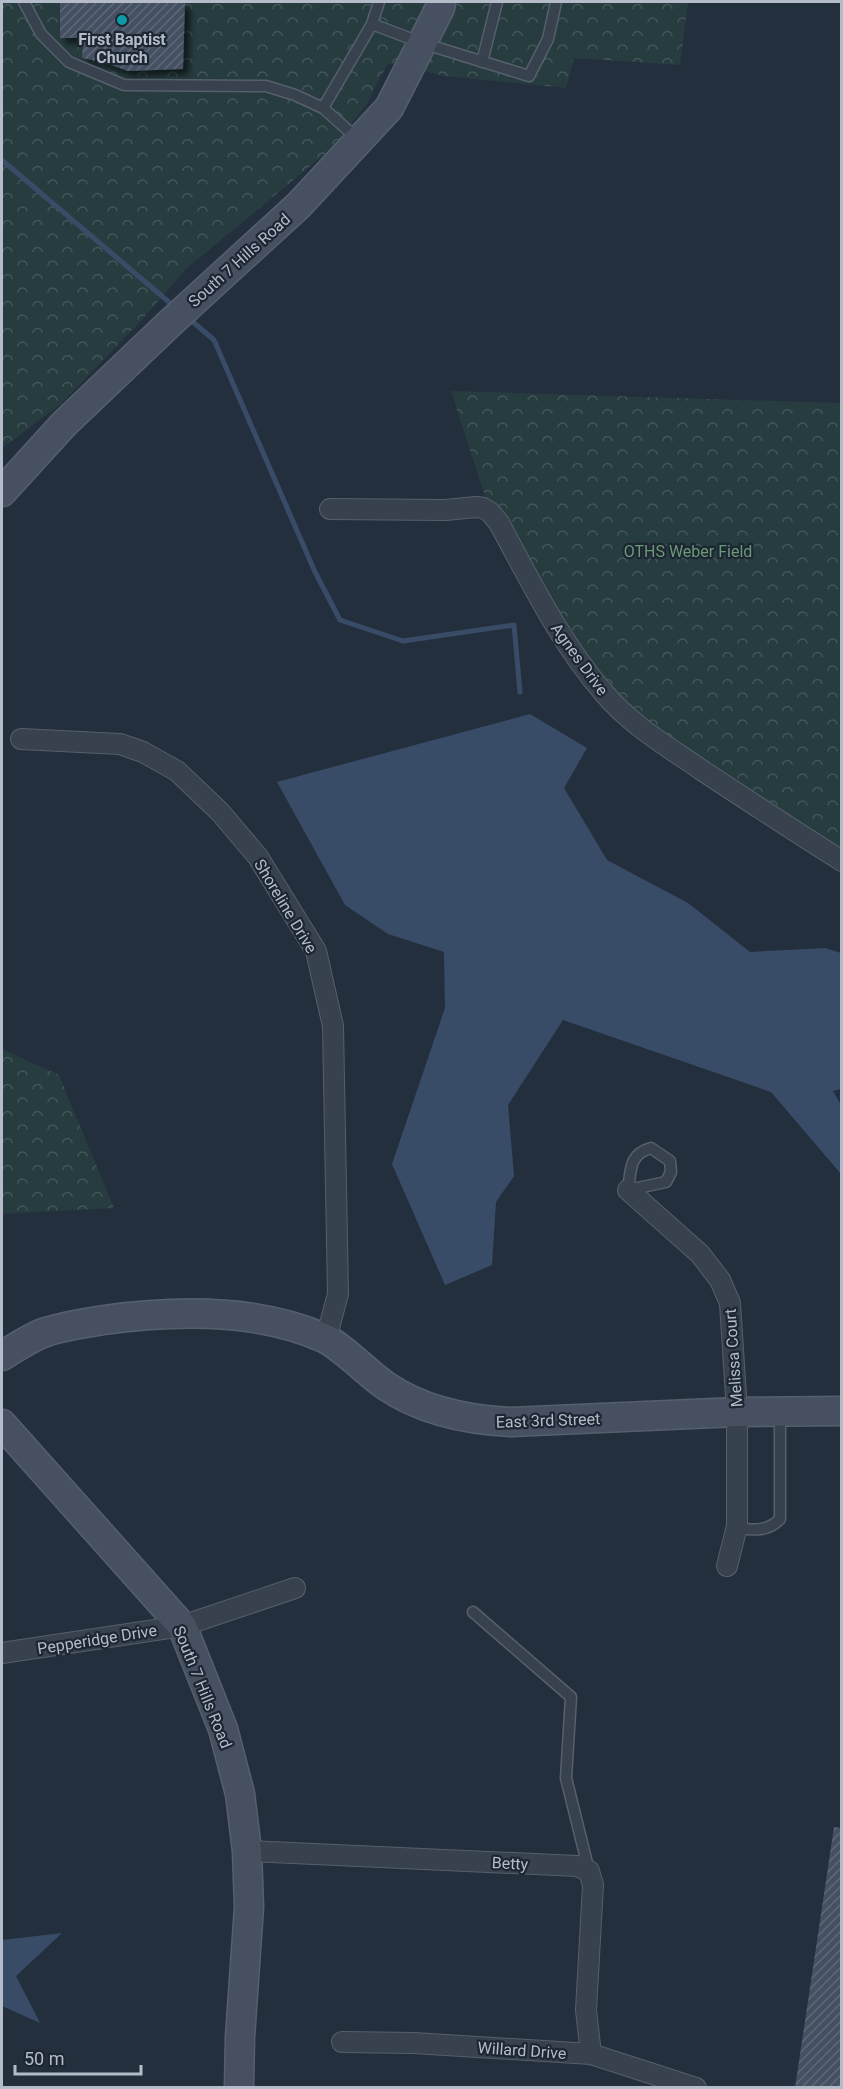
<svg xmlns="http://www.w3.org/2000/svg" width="843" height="2089" viewBox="0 0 843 2089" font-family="Roboto,sans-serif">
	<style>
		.forest { fill: url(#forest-crowns) }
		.water { fill: #394c67 }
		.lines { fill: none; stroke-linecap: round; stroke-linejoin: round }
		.stream { stroke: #394c67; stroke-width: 5 }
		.building { fill: url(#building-hatch); filter: url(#shadow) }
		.lane-casing { stroke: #565f6c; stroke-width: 13 }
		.street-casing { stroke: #565f6c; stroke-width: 22 }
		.secondary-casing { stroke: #565f6c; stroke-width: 31 }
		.lane { stroke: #38414e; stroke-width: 10 }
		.street { stroke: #38414e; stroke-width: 20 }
		.secondary { stroke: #465061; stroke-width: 28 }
		.culture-dot { fill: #0f9aa8; stroke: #1d2633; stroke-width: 2 }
		.labels { text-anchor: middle; stroke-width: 4.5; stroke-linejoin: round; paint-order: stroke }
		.poi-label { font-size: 16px; font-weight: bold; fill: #b4bcc9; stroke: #1d2633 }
		.street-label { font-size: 16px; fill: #b4bcc9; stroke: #1d2633 }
		.park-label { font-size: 16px; fill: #6b9a76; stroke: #1d2633 }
	</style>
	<defs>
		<pattern id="forest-crowns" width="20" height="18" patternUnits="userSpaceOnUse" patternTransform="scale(1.5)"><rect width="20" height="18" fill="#263c3f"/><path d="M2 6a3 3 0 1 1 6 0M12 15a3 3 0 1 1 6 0" fill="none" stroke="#435659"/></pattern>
		<pattern id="building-hatch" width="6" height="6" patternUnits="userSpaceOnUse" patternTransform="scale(1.5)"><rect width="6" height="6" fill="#455162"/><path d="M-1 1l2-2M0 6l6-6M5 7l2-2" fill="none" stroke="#5d6877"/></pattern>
		<filter id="shadow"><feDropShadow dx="5.5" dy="5.5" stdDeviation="3" flood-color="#0009"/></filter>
	</defs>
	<rect width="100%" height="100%" fill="#242f3e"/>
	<path class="forest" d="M2,2H688L680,65L574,58L566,88L445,76L388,63L366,105L332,148L187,268L137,325L61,404L2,448Z
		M451,391L841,403V861L629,719L490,512Z
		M2,1049L59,1075L114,1208L2,1214Z"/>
	<path class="water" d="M530,714L587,748L564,788L607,860L688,903L750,952L825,948L841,953V1089L833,1091L841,1105V1174L771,1092L563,1020L508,1105L514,1176L496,1202L492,1265L445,1285L392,1164L445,1008L444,952L388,934L345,905L277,782Z
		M62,1933L16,1976L40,2023L2,2006V1940Z"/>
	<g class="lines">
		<path class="stream" d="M2,160L170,303
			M193,322L214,340L315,572L340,620L403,641L514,625L520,692"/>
	</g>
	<path class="building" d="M60,2H185L183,69L128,71L103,62L82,58L83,38H60Z
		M834,1827L842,1828V2088H795Z"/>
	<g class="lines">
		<g class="lane-casing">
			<path id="lane" d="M24,2L41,34L69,62L124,85L266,86L295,95L323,108L359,140
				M372,24L379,2
				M482,62L497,2
				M323,108L372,24L422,43L529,76L548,39L556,2
				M651,1148L670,1161L671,1172L666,1182L628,1190C631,1170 629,1154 651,1148Z
				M736,1528C753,1530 768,1532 780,1519V1412
				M473,1612L571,1697L566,1778L589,1871"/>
		</g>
		<g class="street-casing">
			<path id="street" d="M330,509L445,510L476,507L483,508L490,512L499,523C531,582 560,642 604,693C631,725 667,746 700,769C747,800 794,831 842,861
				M21,739L120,744L143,752L177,771L220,812L258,857L316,951L333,1026L338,1294L326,1339
				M628,1190L700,1254L720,1280L730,1303L737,1412V1526L727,1566
				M2,1653L182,1626L295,1588
				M247,1851L577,1866L589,1871L593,1885L586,2010L591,2054
				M342,2042L414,2043L591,2054L696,2088"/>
		</g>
		<g class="secondary-casing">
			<path id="secondary" d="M2,492L64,424L169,324L299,205L389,108L440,8L441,2
				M2,1356C15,1348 31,1337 46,1332C64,1326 85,1323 104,1320C176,1310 257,1308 324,1338C343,1347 367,1373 386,1386C423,1411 467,1420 511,1422L737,1412L842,1411
				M2,1424L182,1626L223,1729L240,1794L247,1851L249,1907L240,2037L239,2088"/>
		</g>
		<use href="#lane" class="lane"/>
		<use href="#street" class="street"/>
		<use href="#secondary" class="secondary"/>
	</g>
	<circle class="culture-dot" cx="122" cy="20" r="6"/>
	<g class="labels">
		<g class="poi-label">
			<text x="122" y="45">First Baptist<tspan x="122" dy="18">Church</tspan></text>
		</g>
		<g class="street-label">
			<text transform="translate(239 260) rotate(-42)" y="6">South 7 Hills Road</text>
			<text transform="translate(580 659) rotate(54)" y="6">Agnes Drive</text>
			<text transform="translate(286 906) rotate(59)" y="6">Shoreline Drive</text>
			<text transform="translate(733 1358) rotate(-94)" y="6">Melissa Court</text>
			<text transform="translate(548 1420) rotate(-2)" y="6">East 3rd Street</text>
			<text transform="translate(97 1639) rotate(-9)" y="6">Pepperidge Drive</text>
			<text transform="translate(203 1687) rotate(68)" y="6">South 7 Hills Road</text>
			<text transform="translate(510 1863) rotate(3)" y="6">Betty</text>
			<text transform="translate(522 2050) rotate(4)" y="6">Willard Drive</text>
		</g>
		<g class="park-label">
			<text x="688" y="557">OTHS Weber Field</text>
		</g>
	</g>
	<rect width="843" height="2089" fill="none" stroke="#b4bcc9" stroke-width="6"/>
	<path d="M15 2065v9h126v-9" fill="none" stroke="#b4bcc9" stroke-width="3"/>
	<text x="24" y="2065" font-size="18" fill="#b4bcc9" stroke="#1d2633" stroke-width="4.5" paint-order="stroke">50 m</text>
</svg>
